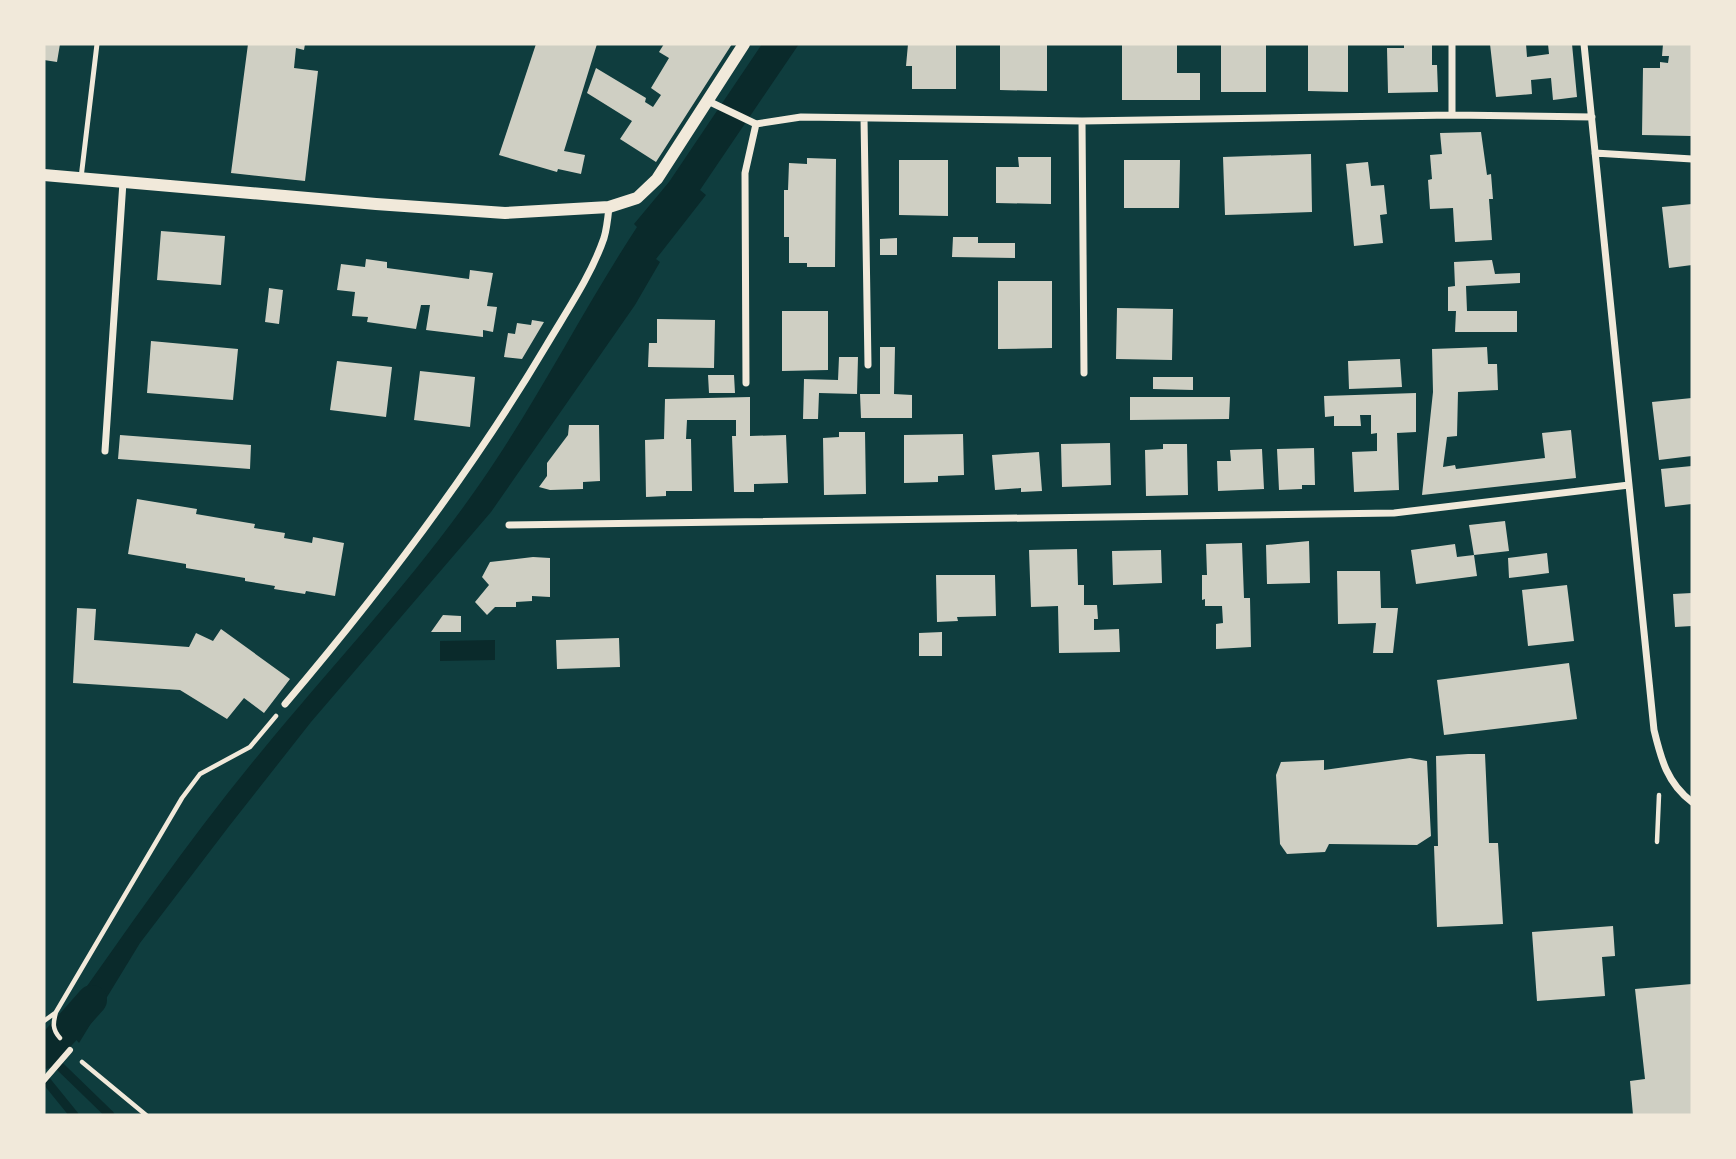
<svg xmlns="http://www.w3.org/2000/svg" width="1736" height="1159" viewBox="0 0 1736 1159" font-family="'Open Sans',sans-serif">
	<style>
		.water { fill: #0a2a2b }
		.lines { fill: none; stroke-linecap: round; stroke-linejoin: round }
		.stream { stroke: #0a2a2b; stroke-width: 9 }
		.canal { stroke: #0a2a2b; stroke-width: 30 }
		.building { fill: #cfcfc3 }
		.path { stroke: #f1e9da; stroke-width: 4.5 }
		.service { stroke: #f1e9da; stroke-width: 5 }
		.pedestrian { stroke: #f1e9da; stroke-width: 6 }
		.minor { stroke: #f1e9da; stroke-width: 7 }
		.tertiary { stroke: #f1e9da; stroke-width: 12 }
	</style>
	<rect width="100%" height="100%" fill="#0f3d3e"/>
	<path class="water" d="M762,44H799L700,190L706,195L656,259L660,262L635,305L491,512L311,722L230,825L140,943L79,1043L64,1025L66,1016C129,927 191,836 261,752C334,663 414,579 479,485C537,402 582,311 637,227L634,224L669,182Z
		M495,640V660L440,661V641Z"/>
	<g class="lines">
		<path class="stream" d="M44,1051L110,1115
			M44,1078L74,1115"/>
		<path class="canal" d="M44,1054L92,1000"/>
	</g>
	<path class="building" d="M44,44H60L57,62L44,60Z
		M248,44H305L304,50L296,48L294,68L318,71L305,181L231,173Z
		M536,44H597L564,151L585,155L581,174L558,169L557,172L499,155Z
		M664,44H732L656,162L620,139L632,121L587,93L596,68L646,98L645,102L653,107L661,95L651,88L669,58L659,52Z
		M908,44H956V89H912V66H906Z
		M1000,44H1047V91L1000,90Z
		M1122,44H1177V73H1200V100H1122Z
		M1221,44H1266V92H1221Z
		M1308,44H1348V92L1308,91Z
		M1404,44H1432V65H1437L1438,92L1388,93L1387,48H1404Z
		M1490,44H1526L1527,57L1549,54L1548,44H1572L1577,97L1553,100L1551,78L1531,80L1532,94L1496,97Z
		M1663,44H1692V136L1642,135L1643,68H1660V62L1668,63L1669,56H1662Z
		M1481,132L1487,175L1491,174L1493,199H1489L1492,240L1455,242L1453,208L1430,209L1428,180L1432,179L1430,155L1442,154L1440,133Z
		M1311,154L1312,212L1225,215L1223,157Z
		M1018,157H1051V204L996,203V167H1019Z
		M807,158L836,159L835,267H807V263H789V237H784V190H788L789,163L807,164Z
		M899,160H948V216L899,215Z
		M1124,160H1180L1179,208H1124Z
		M1368,162L1371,186L1384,185L1387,214L1380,215L1383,243L1354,246L1346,164Z
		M1692,204V265L1669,268L1662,207Z
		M161,231L225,236L221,285L157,280Z
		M953,237H978V243H1015V258L952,257Z
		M897,238V255H880V239Z
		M366,259L387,262V268L469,279L470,270L493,273L487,306L497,307L493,332L483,330V337L426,330L430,305H421L416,329L367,322L368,317L352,316L355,292L337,290L341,264L365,267Z
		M1492,260L1495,274L1520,273V283L1466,286L1467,311H1517V332H1455L1456,311H1448V287L1455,286L1454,262Z
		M998,281H1052V348L998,349Z
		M269,288L283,290L279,324L265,322Z
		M1117,308L1173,309L1172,360L1116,359Z
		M782,311H828V370L782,371Z
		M657,319L715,320L714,368L648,367L649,343H657Z
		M532,320L544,322L522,359L504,357L508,333L515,334L517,323L531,325Z
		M151,341L238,349L233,400L147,393Z
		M880,347H895L894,394L912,395V418H861L860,394H880Z
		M1487,347L1488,364H1497L1498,390L1458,392L1457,436L1447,437L1443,467L1455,465L1456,469L1545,458L1542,433L1571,430L1576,478L1422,495L1433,392L1432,349Z
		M839,357H858L857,394L819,393L818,419H803L804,379L838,380Z
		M1400,359L1402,387L1349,389L1348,361Z
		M337,361L392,367L386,417L330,410Z
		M420,371L475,377L470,427L414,420Z
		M708,375H734L735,393H709Z
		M1153,377H1193V390L1153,389Z
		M1416,393V432L1397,433L1399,490L1354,492L1352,452L1377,451V433L1371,434V415H1360L1361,426H1334V416L1325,417L1324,396Z
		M750,397V436L786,435L788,483L754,484V492H734L732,436H736V420H687L686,439H691L692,491H666V496L646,497L645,440L664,439L665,399Z
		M1130,397H1230L1229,419L1130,420Z
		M1692,398V456L1659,460L1652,402Z
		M569,425H599L600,481L583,482V489L550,490L539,487L547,476V463L568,435Z
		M839,432H865L866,494L824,495L823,438L839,437Z
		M963,434L964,475L938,476V482L904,483V435Z
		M120,435L251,445L250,469L118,459Z
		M1110,443L1111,485L1062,487L1061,444Z
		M1163,444H1187L1188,495L1146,496L1145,450L1163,449Z
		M1314,448L1315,485H1302V489L1279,490L1277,449Z
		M1262,449L1264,489L1218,491L1217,461H1231L1230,450Z
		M1039,452L1042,491L1021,492V488L995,490L992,455Z
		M1692,466V504L1665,507L1661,469Z
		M137,499L197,509L196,514L255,524L254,528L285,533L284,538L312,543L313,537L344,543L335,596L306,591L305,594L274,589L275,586L245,581V578L186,568V564L128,554Z
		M1505,521L1509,551L1474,555L1469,525Z
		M1309,541L1310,583L1267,584L1266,545Z
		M1242,543L1244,598H1250L1251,647L1216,649V624L1223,623L1222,606H1205V599L1202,600V575H1207L1206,544Z
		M1455,544L1457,557L1474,555L1477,576L1416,584L1411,550Z
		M1077,549L1078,585H1084V605H1097L1098,619H1094V630L1119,629L1120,652L1059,653L1058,606L1031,607L1029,550Z
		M1161,550L1162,583L1113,585L1112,551Z
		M1547,553L1549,573L1509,578L1508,558Z
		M533,557L550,558V597L532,596V601L516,602V607H495L487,615L475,602L489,585L482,577L490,562Z
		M1337,571H1380L1381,608H1398L1393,653H1373L1376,623L1338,624Z
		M936,575H995L996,616L957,617L958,621L937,622Z
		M1567,585L1574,641L1528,646L1522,590Z
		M1692,593V626L1675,627L1673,594Z
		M77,608L96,609L94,640L189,647L196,633L213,641L221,629L290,679L264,713L244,698L227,719L180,690L73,683Z
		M443,615L461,616V632H431Z
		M942,632V656H919V633Z
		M619,638L620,667L557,669L556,640Z
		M1569,663L1577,719L1444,735L1437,680Z
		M1468,754H1485L1489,843H1498L1503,924L1437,927L1434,846H1438L1436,756Z
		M1410,758L1427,761L1431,836L1417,845L1329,844L1325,852L1287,854L1280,844L1276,775L1281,762L1324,760V770Z
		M1613,926L1615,956L1602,957L1605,996L1537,1001L1532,932Z
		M1692,984V1115H1633L1630,1081L1645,1079L1635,989Z"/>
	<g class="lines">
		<path class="path" d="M1657,842L1659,795
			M44,1021L55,1013
			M60,1038C52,1029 53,1023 56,1012L182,798L200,774L250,747L276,716
			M82,1062L146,1115"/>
		<path class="service" d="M81,178L97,44"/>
		<path class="pedestrian" d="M44,1080L70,1050"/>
		<path class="minor" d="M1452,44V115
			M1584,44L1654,730C1661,759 1667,783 1692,802
			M708,101L756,124L801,117L1082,121L1452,115L1592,117
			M864,118L868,365
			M1082,121L1084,373
			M1595,153L1692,159
			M746,383L745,173L756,124
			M105,451L123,182
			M509,525L1394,513L1629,485
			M285,704C381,591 470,474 546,346C566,312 591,276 604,238C607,228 608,217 609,207"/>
		<path class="tertiary" d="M44,175L376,204L505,213L609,207L637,198L657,179L744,44"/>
	</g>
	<rect width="1736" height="1159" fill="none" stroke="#f1e9da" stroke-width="91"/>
</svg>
